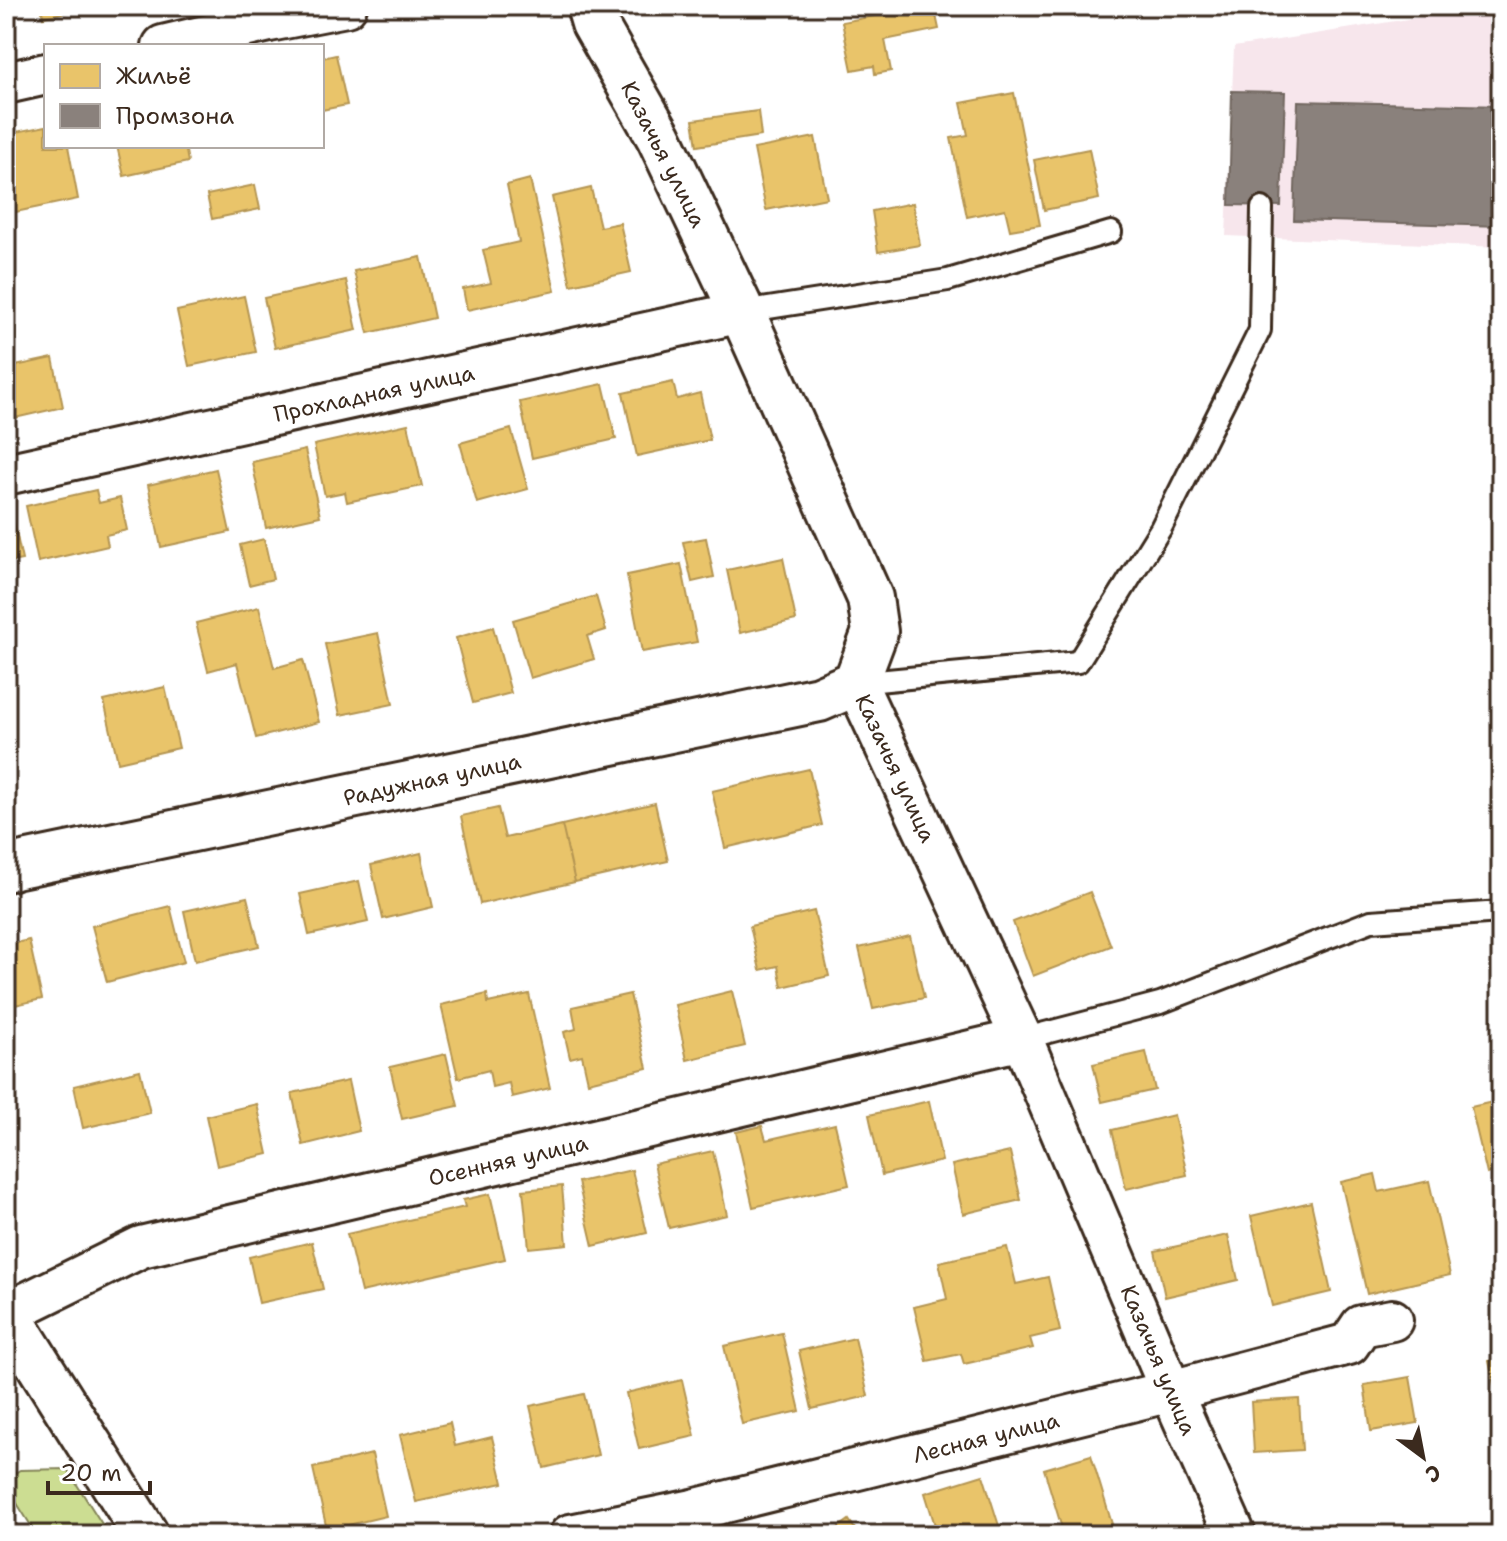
<svg xmlns="http://www.w3.org/2000/svg" width="1507" height="1541" viewBox="0 0 1507 1541" font-family="'Shantell Sans',sans-serif">
	<style>
		.built { fill: #f7e6ec }
		.green { fill: #ccdd92; stroke: #848458; stroke-width: 2 }
		.homes { fill: #e9c46a; stroke: #b59653; stroke-width: 2 }
		.industry { fill: #8a817c; stroke: #726760; stroke-width: 2 }
		.lines { fill: none; stroke-linecap: round; stroke-linejoin: round }
		.lane-casing { stroke: #3b2a1e; stroke-width: 26 }
		.street-casing { stroke: #3b2a1e; stroke-width: 46 }
		.secondary-casing { stroke: #3b2a1e; stroke-width: 50 }
		.lane { stroke: #fff; stroke-width: 20 }
		.street { stroke: #fff; stroke-width: 40 }
		.secondary { stroke: #fff; stroke-width: 44 }
		.labels { text-anchor: middle; stroke-width: 8; stroke-linejoin: round; paint-order: stroke }
		.street-label { font-size: 22px; fill: #3b2a1e; stroke: #fff }
	</style>
	<rect width="100%" height="100%" fill="#fff"/>
	<filter id="ink" filterUnits="userSpaceOnUse"><feTurbulence type="fractalNoise" baseFrequency=".0125" numOctaves="2"/><feDisplacementMap in="SourceGraphic" scale="16" xChannelSelector="R" yChannelSelector="G"/><feConvolveMatrix kernelMatrix="1 2 1 2 8 2 1 2 1" color-interpolation-filters="sRGB"/></filter>
	<g filter="url(#ink)">
		<path class="built" d="M1488,6H1501V247L1226,236L1234,47Z"/>
		<path class="green" d="M67,1469L109,1535H37L6,1486V1478L20,1470Z"/>
		<path class="homes" d="M41,6H94V7L43,17Z
			M878,6H934L939,29L885,40L891,71L875,74L874,66L852,70L842,22L880,15Z
			M336,55L347,105L322,110V58Z
			M1014,93L1040,225L1010,230L1005,209L967,217L951,138L968,135L961,103Z
			M758,111L761,136L697,146L693,120Z
			M46,126V146H68L78,199L6,214V134Z
			M815,137L827,198L766,210L754,149Z
			M117,146H185L188,162L124,176Z
			M1089,149L1099,199L1044,210L1034,160Z
			M530,179L555,291L467,310L463,289L491,283L483,250L519,242L507,185Z
			M255,185L260,209L212,219L207,195Z
			M591,188L600,227L620,223L631,272L571,285L552,197Z
			M913,203L920,245L878,252L872,211Z
			M421,257L434,318L368,333L354,271Z
			M346,280L357,330L275,348L264,298Z
			M244,296L256,352L189,366L177,311Z
			M53,358L63,407L6,420V368Z
			M673,382L677,399L700,393L710,440L637,456L623,393Z
			M603,384L616,439L532,458L520,402Z
			M408,424L422,486L347,502L345,492L325,496L314,445Z
			M511,429L528,489L477,503L460,443Z
			M305,450L320,516L266,528L252,462Z
			M216,469L230,532L161,547L148,485Z
			M96,490L99,503L120,498L127,530L106,535L108,546L38,562L26,506Z
			M11,508L22,560L6,563V510Z
			M706,538L714,577L692,582L683,542Z
			M264,539L273,579L249,585L240,545Z
			M783,558L796,620L740,633L727,570Z
			M681,564L697,642L642,652L627,575Z
			M596,596L606,630L587,636L594,659L530,678L513,620Z
			M259,607L274,668L303,660L319,722L256,738L237,663L208,671L196,623Z
			M493,627L511,693L473,703L456,638Z
			M378,633L393,704L340,715L325,644Z
			M165,687L179,748L118,762L104,701Z
			M809,769L822,825L725,848L712,791Z
			M655,803L668,861L575,882L562,825Z
			M498,808L505,838L562,825L575,882L480,904L461,816Z
			M421,853L433,907L383,919L371,865Z
			M359,881L368,922L309,935L300,894Z
			M1090,892L1111,946L1033,976L1013,922Z
			M247,897L259,946L195,961L184,911Z
			M170,906L184,962L107,982L92,926Z
			M814,911L829,976L782,987L778,966L760,970L750,926Z
			M910,936L924,998L873,1009L859,948Z
			M29,940L42,999L6,1007V945Z
			M732,991L745,1046L687,1060L675,1005Z
			M487,994L488,1003L529,994L550,1088L512,1097L509,1083L492,1087L489,1070L458,1078L441,1005Z
			M630,994L647,1068L588,1082L582,1055L570,1058L564,1032L576,1029L572,1007Z
			M1146,1052L1155,1090L1102,1102L1093,1064Z
			M446,1054L458,1106L402,1119L390,1067Z
			M140,1070L150,1113L83,1128L74,1086Z
			M348,1081L359,1131L303,1145L292,1093Z
			M1501,1100V1171L1487,1174L1471,1107Z
			M929,1101L942,1161L882,1175L869,1115Z
			M257,1104L268,1154L217,1166L206,1116Z
			M1174,1115L1187,1175L1126,1189L1112,1130Z
			M835,1124L849,1185L753,1207L736,1132L762,1126L766,1140Z
			M713,1151L727,1215L669,1228L654,1164Z
			M1010,1152L1021,1200L963,1214L952,1165Z
			M632,1170L647,1233L593,1246L578,1182Z
			M1375,1174L1379,1192L1429,1181L1450,1275L1367,1294L1341,1182Z
			M562,1186L567,1244L529,1248L523,1190Z
			M490,1194L505,1259L361,1292L347,1234L465,1207L463,1200Z
			M1311,1202L1331,1292L1272,1306L1251,1216Z
			M1228,1235L1238,1280L1165,1297L1155,1251Z
			M312,1242L323,1289L259,1303L249,1257Z
			M1007,1247L1016,1284L1048,1277L1060,1331L1030,1338L1033,1348L964,1364L961,1354L927,1361L914,1307L947,1299L939,1262Z
			M782,1333L800,1411L742,1424L724,1346Z
			M855,1338L868,1396L812,1409L799,1351Z
			M1501,1358V1413L1500,1414L1489,1361Z
			M1410,1377L1418,1423L1371,1431L1364,1385Z
			M682,1380L695,1436L639,1449L626,1393Z
			M584,1394L598,1455L544,1468L530,1406Z
			M1299,1399L1302,1450L1254,1453L1251,1402Z
			M450,1423L455,1446L492,1437L503,1483L416,1502L400,1435Z
			M372,1454L386,1516L327,1530L313,1468Z
			M1091,1455L1112,1524L1077,1535H1064L1044,1469Z
			M983,1475L1000,1529L979,1535H938L925,1493Z
			M849,1520L859,1535H828Z"/>
		<path class="industry" d="M1232,91L1285,92L1281,206L1229,205Z
			M1298,101L1501,106V226L1294,220Z"/>
		<g class="lines">
			<g class="lane-casing">
				<path id="lane" d="M742,312L948,280L1111,232
					M856,683L1078,662L1161,528L1260,330L1262,208
					M1022,1039L1160,1003L1371,921L1501,912"/>
			</g>
			<g class="street-casing">
				<path id="street" d="M163,46L269,21L346,6
					M6,83L46,74
					M6,474L742,312
					M856,683L1022,1039L1171,1391L1235,1535
					M7,1313L141,1247L1022,1039
					M570,1535L693,1510L1171,1391L1349,1344L1361,1326L1392,1320"/>
			</g>
			<g class="secondary-casing">
				<path id="secondary" d="M6,869L14,866L819,699L856,683L875,632L870,598L742,312L659,137L594,23L589,6
					M6,1312L146,1535"/>
			</g>
			<use href="#lane" class="lane"/>
			<use href="#street" class="street"/>
			<use href="#secondary" class="secondary"/>
		</g>
	</g>
	<g class="labels">
		<g class="street-label">
			<text transform="translate(664 154) rotate(63)" y="8">Казачья улица</text>
			<text transform="translate(374 393) rotate(-12)" y="8">Прохладная улица</text>
			<text transform="translate(896 768) rotate(65)" y="8">Казачья улица</text>
			<text transform="translate(432 779) rotate(-12)" y="8">Радужная улица</text>
			<text transform="translate(508 1160) rotate(-13)" y="8">Осенняя улица</text>
			<text transform="translate(1159 1360) rotate(67)" y="8">Казачья улица</text>
			<text transform="translate(986 1437) rotate(-14)" y="8">Лесная улица</text>
		</g>
	</g>
	<rect width="1507" height="1541" fill="none" stroke="#fff" stroke-width="32"/>
	<rect x="16" y="16" width="1475" height="1509" fill="none" stroke="#3b2a1e" stroke-width="3" filter="url(#ink)"/>
	<rect x="44" y="44" width="280" height="104" fill="#ffffff" stroke="#b1aaa5" stroke-width="2"/>
	<rect x="60" y="64" width="40" height="24" fill="#e9c46a" stroke="#b1aaa5" stroke-width="2"/>
	<text x="116" y="84" font-size="24" fill="#3b2a1e">Жильё</text>
	<rect x="60" y="104" width="40" height="24" fill="#8a817c" stroke="#b1aaa5" stroke-width="2"/>
	<text x="116" y="124" font-size="24" fill="#3b2a1e">Промзона</text>
	<g transform="translate(1423 1457) rotate(148)" stroke="#ffffff" stroke-width="6" paint-order="stroke">
	<path d="M0-6L14 30L0 20L-14 30Z" fill="#3b2a1e"/>
	<text y="-12" font-size="22" font-weight="bold" text-anchor="middle" fill="#3b2a1e">С</text>
	</g>
	<path d="M48 1481v12h102v-12" fill="none" stroke="#3b2a1e" stroke-width="4"/>
	<text x="60" y="1481" font-size="24" fill="#3b2a1e" stroke="#ffffff" stroke-width="6" paint-order="stroke">20 m</text>
</svg>
